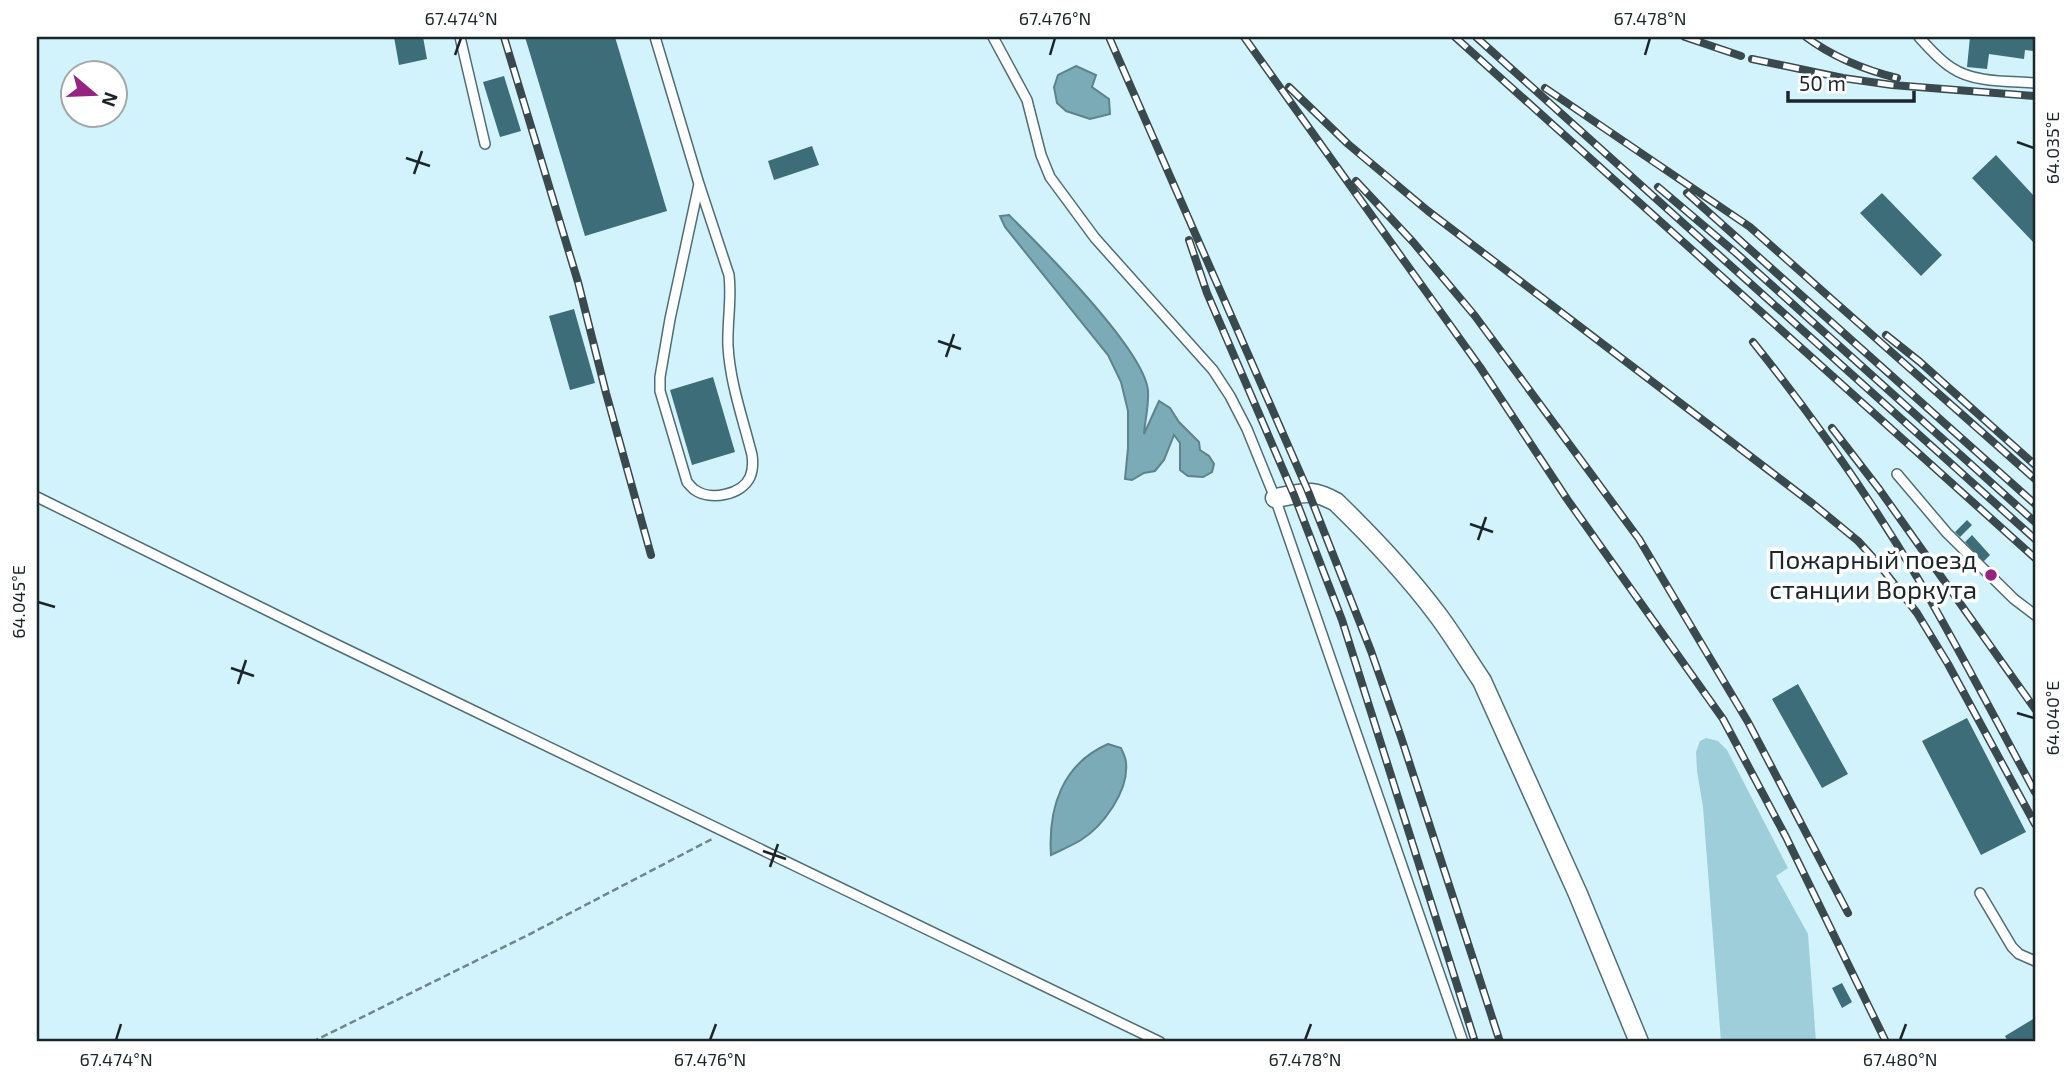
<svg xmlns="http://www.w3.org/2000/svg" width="2072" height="1079" viewBox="0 0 2072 1079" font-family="'Exo 2',sans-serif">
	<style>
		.green { fill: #9eced9 }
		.water { fill: #7aabb7; stroke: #5d838c; stroke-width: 2 }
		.building { fill: #3d6d78 }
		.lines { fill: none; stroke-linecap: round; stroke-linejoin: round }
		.lane-casing { stroke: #4f6d74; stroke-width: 12 }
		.street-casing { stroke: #4f6d74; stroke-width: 21 }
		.path { stroke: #6f858a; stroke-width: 2.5; stroke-dasharray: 7 3.5; stroke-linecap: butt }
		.lane { stroke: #fff; stroke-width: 9 }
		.street { stroke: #fff; stroke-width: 18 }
		.rail-casing { stroke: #39494d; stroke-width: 8 }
		.rail { stroke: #fff; stroke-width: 5; stroke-dasharray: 16; stroke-linecap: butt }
		.ticks { fill: none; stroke: #1a2629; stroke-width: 2.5 }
		.poi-dot { fill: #972381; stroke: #fff; stroke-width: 2.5 }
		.labels { text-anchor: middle; stroke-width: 7; stroke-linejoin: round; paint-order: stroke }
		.poi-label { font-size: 26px; fill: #1a2629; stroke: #fff; text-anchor: end }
		.neatline { fill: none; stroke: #1a2629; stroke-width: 2.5 }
		.ticks-label { font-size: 18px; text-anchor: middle; fill: #1a2629 }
	</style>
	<rect width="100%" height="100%" fill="#d2f3fb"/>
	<path class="green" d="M1706,738L1718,741L1727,750L1788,868L1776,876L1808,934L1816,1042H1721L1703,807L1697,771L1696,752L1700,741Z"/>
	<path class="water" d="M1076,66L1096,75L1092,87L1109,99L1110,114L1090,119L1066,111L1057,103L1054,87L1058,75Z
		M1009,215C1041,247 1145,350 1148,391C1149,405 1145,420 1144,434L1159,401L1170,408L1179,422L1199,442L1200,450L1209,456L1214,464L1212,472L1203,477L1188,476L1180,470V443L1174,435L1164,460L1155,471L1144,473L1132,480L1125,479L1128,448V411L1121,382L1108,355L1005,227L1000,216Z
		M1108,744L1121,748C1123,753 1126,758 1126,763C1129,791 1103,826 1081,840C1071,846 1061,850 1051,855C1048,808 1062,764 1108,744Z"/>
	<path class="building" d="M394,37H423L427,59L399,65Z
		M525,37H615L667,211L585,236Z
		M1970,37H2035V51L2025,50L2024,59L1989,54L1987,69L1967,67Z
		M504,76L521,131L500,137L483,82Z
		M812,146L819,165L774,180L768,161Z
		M1996,155L2035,197V244L1972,178Z
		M1882,193L1942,255L1921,276L1860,213Z
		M574,309L595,383L570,390L549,316Z
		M713,377L735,452L692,465L670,390Z
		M1967,520L1972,525L1960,537L1955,532Z
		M1972,535L1990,555L1983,562L1965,542Z
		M1798,684L1848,774L1822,788L1772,699Z
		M1967,718L2026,832L1981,855L1922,741Z
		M1842,983L1852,1002L1842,1008L1832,988Z
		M2035,1018V1042H2008L2005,1036Z"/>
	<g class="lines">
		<g class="lane-casing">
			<path id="lane" d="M460,37L485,144
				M655,37L699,184L729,275C732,299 727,322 728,346C730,383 743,419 752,455C753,462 753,470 750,477C742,495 710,501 695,490C693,489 688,483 687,482L660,391V377L670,319L699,184
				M993,37L1027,100L1041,155L1050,177L1095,238L1213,370L1230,396L1247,429L1275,498L1463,1042
				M1919,37C1929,48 1939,60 1952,68C1974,83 2009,81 2035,83
				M1897,474L1947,533L2014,599L2035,615
				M37,497L323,638L1160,1042
				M1980,893L2012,947L2019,954L2035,961"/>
		</g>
		<g class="street-casing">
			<path id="street" d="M1275,498C1302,494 1309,487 1336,502C1372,537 1407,574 1437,614C1453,635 1467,659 1482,681L1578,894L1639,1042"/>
		</g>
		<path class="path" d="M312,1042L528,935L712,839"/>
		<use href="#lane" class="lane"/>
		<use href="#street" class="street"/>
		<g class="rail-casing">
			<path id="rail" d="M504,37L578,282L606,393L651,555
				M1109,37L1308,491L1371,651L1401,737L1500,1042
				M1244,37L1480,367L1567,499L1723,719L1786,837L1886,1042
				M1455,37L2035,558
				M1476,37L2035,539
				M1685,37L1741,56
				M1806,37C1833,57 1865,70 1897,78
				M1752,59L1843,78L1892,85L2035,96
				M1289,87L1348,144L1428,211L1813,504L1858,541L1877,562L1917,613L1948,664L2035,824
				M1545,88L1750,227L2035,479
				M1356,181L1413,242L1475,316L1639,539L1748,722L1848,913
				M1658,187L1736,253L2035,522
				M1687,193L2035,504
				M1189,240L1207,293L1294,495L1342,620L1475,1042
				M1886,335L1920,362L2035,465
				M1753,342C1814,418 1870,498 1920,582C1960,651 1997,722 2035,792
				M1832,428L1879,489L2035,709"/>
		</g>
		<use href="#rail" class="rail"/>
	</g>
	<path class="ticks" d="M455,55L461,38M1050,55L1055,38M1645,55L1650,38M2017,142L2034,148M406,158L430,166M414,174L422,151M938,341L961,349M946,357L954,334M1470,524L1493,532M1478,540L1486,517M38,602L55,607M231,668L254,676M238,684L246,660M2017,713L2034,718M763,851L786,859M770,867L778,844M116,1040L121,1024M710,1040L716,1024M1305,1040L1311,1024M1900,1040L1906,1024"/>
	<circle class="poi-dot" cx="1991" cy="575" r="7"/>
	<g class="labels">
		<g class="poi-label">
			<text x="1977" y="569">Пожарный поезд<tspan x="1977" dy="30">станции Воркута</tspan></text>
		</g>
	</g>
	<rect width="2072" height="1079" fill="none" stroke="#ffffff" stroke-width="77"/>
	<g transform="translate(94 94) rotate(109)"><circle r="33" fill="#ffffff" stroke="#a3a8a9" stroke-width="2"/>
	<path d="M0-5L12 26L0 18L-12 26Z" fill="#972381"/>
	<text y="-10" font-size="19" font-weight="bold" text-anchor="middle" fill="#1a2629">N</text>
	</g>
	<path d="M1788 91v10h126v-10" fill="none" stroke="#1a2629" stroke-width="3.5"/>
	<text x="1799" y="91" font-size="21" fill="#1a2629" stroke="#ffffff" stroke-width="5" paint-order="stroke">50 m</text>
	<rect x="38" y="38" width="1996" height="1002" class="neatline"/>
	<g class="ticks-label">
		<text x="461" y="25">67.474°N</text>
		<text x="1055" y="25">67.476°N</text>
		<text x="1650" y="25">67.478°N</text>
		<text transform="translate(2053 148) rotate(-90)" y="6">64.035°E</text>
		<text transform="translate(19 602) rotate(-90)" y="6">64.045°E</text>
		<text transform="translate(2053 718) rotate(-90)" y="6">64.040°E</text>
		<text x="116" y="1066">67.474°N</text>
		<text x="710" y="1066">67.476°N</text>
		<text x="1305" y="1066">67.478°N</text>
		<text x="1900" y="1066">67.480°N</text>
	</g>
</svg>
